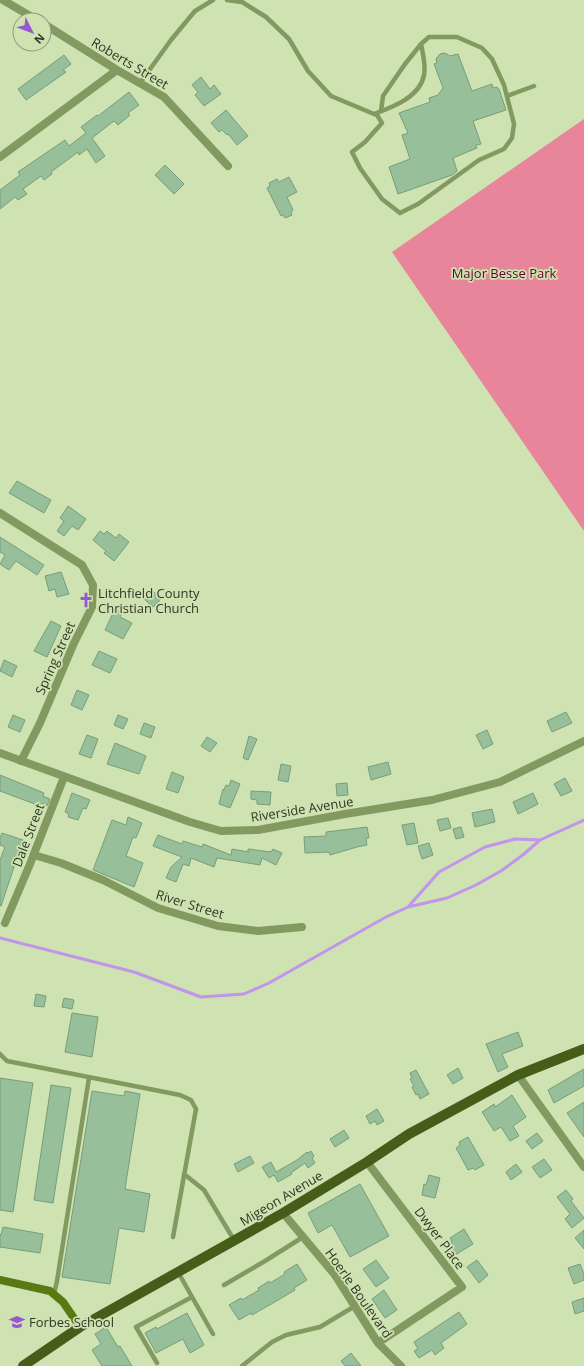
<svg xmlns="http://www.w3.org/2000/svg" width="584" height="1366" viewBox="0 0 584 1366" font-family="'Open Sans',sans-serif">
	<style>
		.green { fill: #e9859b }
		.lines { fill: none; stroke-linecap: round; stroke-linejoin: round }
		.stream { stroke: #c095eb; stroke-width: 3 }
		.building { fill: #97bf9a; stroke: #779e7a }
		.service { stroke: #829960; stroke-width: 4.5 }
		.minor { stroke: #829960; stroke-width: 8 }
		.tertiary { stroke: #829960; stroke-width: 8 }
		.secondary { stroke: #597913; stroke-width: 8 }
		.primary { stroke: #465d1a; stroke-width: 10 }
		.labels { text-anchor: middle; stroke-width: 3.5; stroke-linejoin: round; paint-order: stroke }
		.street-label { font-size: 13px; fill: #303825; stroke: #cee2b2 }
		.park-label { font-size: 13px; fill: #620128; stroke: #cee2b2 }
		.poi-label { font-size: 13px; fill: #303825; stroke: #cee2b2; text-anchor: start }
	</style>
	<rect width="100%" height="100%" fill="#cee2b2"/>
	<path class="green" d="M584,119V531L392,252Z"/>
	<g class="lines">
		<path class="stream" d="M408,907L447,898L476,885L501,871L524,854L540,840
			M0,938L134,972L201,997L244,994L269,983L386,917L408,907L439,872L485,847L515,839L540,840L584,820"/>
	</g>
	<path class="building" d="M445,53L450,56L458,54L472,91L492,84L493,88L497,87L498,89H499L506,110L473,121L481,144L476,145L477,148L453,158L457,171L452,175L398,194L389,167L410,159L402,135L408,133L399,113L430,102L429,98L438,95L443,88L434,64L437,63L436,59L440,54Z
		M64,55L71,64L63,70L66,72L26,100L18,89Z
		M201,77L210,89L214,85L221,94L204,106L195,95L198,92L192,85Z
		M129,92L139,105L128,113L130,115L118,125L114,121L92,138L105,156L96,163L87,149L79,155L78,152L51,172L52,174L44,180L41,176L23,189L27,194L18,200L15,197L0,209V190L20,175L18,172L65,140L69,146L86,133L81,127L97,115L98,116Z
		M226,110L248,136L237,145L228,134L227,135L222,130L219,132L211,123Z
		M165,165L184,184L174,194L155,175Z
		M289,177L297,192L287,197L293,210L291,212L292,215L285,218L283,215L281,216L267,188L270,186L269,183L277,179L279,182Z
		M17,481L51,500L44,513L9,493Z
		M68,506L86,519L78,530L72,526L64,536L57,531L64,521L60,518Z
		M100,531L104,534L107,531L116,538L119,534L129,542L114,561L104,553L106,551L93,540Z
		M0,537L44,565L37,575L16,561L9,570L0,564L5,555L0,552Z
		M61,572L69,594L57,597L55,589L49,591L45,576Z
		M152,590L161,599L153,607L144,599Z
		M115,609L122,613L120,617L132,623L123,639L105,630Z
		M51,621L61,626L47,657L34,651Z
		M99,651L117,659L110,673L92,665Z
		M4,660L17,666L12,677L0,671Z
		M77,690L89,695L82,710L71,705Z
		M566,712L572,723L552,732L547,721Z
		M13,715L25,720L20,732L8,727Z
		M118,715L128,719L123,729L114,725Z
		M144,723L155,727L151,738L140,734Z
		M487,730L493,744L483,749L476,735Z
		M87,735L98,739L91,758L79,754Z
		M249,736L257,739L248,760L243,758Z
		M207,737L217,743L210,752L201,746Z
		M115,743L146,756L139,774L107,764Z
		M388,762L391,774L371,780L368,767Z
		M281,764L291,766L288,782L278,780Z
		M172,772L184,777L178,793L166,789Z
		M0,775L44,793L43,796L50,799L47,806L41,803L40,806L0,791Z
		M565,778L572,791L561,796L554,784Z
		M231,780L240,784L230,808L219,804L223,789L224,790L226,785L229,786Z
		M347,783L348,795L337,796L336,784Z
		M251,791L271,792L270,805L257,804V800L251,799Z
		M72,793L90,800L86,809L83,808L78,820L68,817L69,814L65,812Z
		M533,793L538,804L518,814L513,802Z
		M492,809L495,822L475,827L472,813Z
		M128,817L142,823L136,838L133,837L126,856L143,863L134,887L93,870L112,820L126,825Z
		M448,818L451,828L440,831L437,820Z
		M414,823L418,843L407,845L402,825Z
		M367,827L369,838H366L367,845L357,847L330,855L329,852L305,853L304,837L326,836V832Z
		M461,827L464,837L456,839L453,829Z
		M2,833L23,840L1,906H0V860L5,847L0,845V838Z
		M158,835L182,844L183,841L202,847L203,844L231,855L232,849L249,852L248,851V849L271,852L273,849L282,853L276,865L262,858L260,865L217,858L214,867L191,858L189,866L183,864L176,882L166,878L171,867L182,857L153,846Z
		M429,843L433,855L422,859L418,846Z
		M36,994L46,996L44,1007L34,1006Z
		M64,998L74,1000L72,1009L62,1007Z
		M72,1013L98,1017L92,1057L65,1052Z
		M518,1032L523,1046L502,1054L508,1067L498,1072L486,1044Z
		M458,1068L463,1078L453,1084L447,1075Z
		M584,1069V1086L554,1103L548,1090Z
		M416,1070L429,1094L420,1099L418,1094L416,1095L412,1087L414,1086L410,1079L412,1078L410,1073Z
		M0,1078L33,1083L13,1212L0,1210Z
		M51,1085L71,1088L53,1203L34,1200Z
		M92,1091L124,1096L125,1091L140,1094L125,1189L150,1194L144,1232L119,1228L110,1284L62,1277Z
		M512,1095L526,1117L513,1126L519,1136L510,1141L501,1127L494,1131L482,1112L494,1104L495,1107Z
		M584,1102V1137L567,1113Z
		M377,1109L384,1121L377,1125L375,1121L370,1124L366,1116Z
		M344,1130L349,1138L335,1147L330,1139Z
		M537,1133L543,1141L532,1149L526,1141Z
		M468,1137L484,1165L475,1170L473,1168L468,1170L456,1148L460,1145L459,1142Z
		M311,1151L314,1156L312,1158L315,1163L308,1168L305,1163L291,1173L292,1174L278,1182L274,1175L269,1178L262,1167L271,1162L276,1172L297,1160L307,1152L308,1153Z
		M250,1156L254,1163L238,1172L234,1164Z
		M544,1159L552,1170L540,1178L532,1167Z
		M516,1164L522,1172L511,1180L506,1172Z
		M429,1175L440,1178L435,1198L422,1195L424,1184L426,1185Z
		M360,1184L389,1236L350,1257L332,1225L318,1233L308,1213Z
		M566,1190L573,1199L571,1201L584,1218L572,1228L565,1219L570,1214L557,1197Z
		M3,1227L43,1234L40,1253L0,1247V1234L1,1235Z
		M464,1229L473,1244L455,1255L449,1244L452,1242L450,1238Z
		M584,1230V1249L575,1238Z
		M376,1260L389,1278L376,1287L363,1269Z
		M477,1260L488,1275L479,1283L467,1267Z
		M297,1264L307,1280L294,1288L295,1290L280,1299L252,1315L251,1313L239,1320L229,1305L241,1298L242,1300L259,1290L258,1288L269,1281L270,1283L285,1274L284,1272Z
		M580,1264L584,1274V1280L574,1284L568,1268Z
		M384,1290L397,1310L385,1318L372,1299Z
		M584,1298V1311L575,1314L572,1302Z
		M459,1312L467,1324L441,1343L444,1348L435,1355L432,1350L419,1358L414,1351L418,1349L414,1342Z
		M187,1313L204,1345L190,1353L183,1339L156,1353L145,1333L156,1327L157,1329Z
		M106,1327L118,1347L120,1346L132,1366H102L92,1350L101,1344L95,1334Z
		M351,1353L361,1366H345L341,1361Z"/>
	<g class="lines">
		<path class="service" d="M227,0L242,2L266,17L289,39L308,71L331,96L374,114L377,115L382,123L365,142L352,152L360,168L382,199L400,213L418,204L479,160L504,149L512,138L514,124L504,85L492,59L482,48L457,37H429L421,44C423,54 426,66 424,75C420,97 393,107 374,114
			M140,83L171,40L195,11L213,0
			M507,96L534,86
			M381,111L383,96L405,64L421,44
			M0,1054L7,1061L180,1095L191,1100L196,1109L173,1237
			M184,1174L204,1190L234,1240
			M178,1272L213,1334
			M224,1285L265,1261L303,1237
			M54,1294L57,1281L89,1078
			M157,1363L136,1327L192,1297
			M242,1366L272,1342L286,1335L320,1327L355,1306"/>
		<path class="minor" d="M3,0L37,20
			M44,24L117,70L164,97L228,166
			M0,157L117,70
			M0,513L82,565L93,585L92,607L74,643L40,723L21,761
			M34,855L61,863L103,880L158,908L218,926L258,931L302,927
			M5,923L30,864L64,777
			M518,1075L584,1167
			M367,1162L462,1287L378,1343
			M283,1213L335,1275L378,1343L401,1366"/>
		<path class="tertiary" d="M0,753L190,822L221,831L258,830L345,814L432,800L500,782L584,741"/>
		<path class="secondary" d="M0,1280L50,1291L63,1302L80,1327"/>
		<path class="primary" d="M23,1366L80,1327L283,1213L367,1162L409,1134L518,1075L584,1049"/>
	</g>
	<defs>
		<g id="church-bare" transform="scale(1.2)"><path d="M-1.2-6h2.4v3.5h3.3v2.4h-3.3V6h-2.4V-.1h-3.3v-2.4h3.3Z" fill="#9858ce" stroke="#cee2b2" stroke-width="2.5" paint-order="stroke"/></g>
		<g id="school-bare" transform="scale(1.2)"><path d="M0-5L7-2L0 1L-7-2ZM-4 1L0 2.5L4 1V4Q0 6-4 4Z" fill="#9858ce" stroke="#cee2b2" stroke-width="2.5" paint-order="stroke"/></g>
	</defs>
	<g fill-rule="evenodd">
		<use href="#church-bare" x="86" y="600"/>
		<use href="#school-bare" x="17" y="1322"/>
	</g>
	<g class="labels">
		<g class="street-label">
			<text transform="translate(130 63) rotate(31)" y="5">Roberts Street</text>
			<text transform="translate(55 658) rotate(-66)" y="5">Spring Street</text>
			<text transform="translate(302 809) rotate(-9)" y="5">Riverside Avenue</text>
			<text transform="translate(28 835) rotate(-69)" y="5">Dale Street</text>
			<text transform="translate(190 904) rotate(17)" y="5">River Street</text>
			<text transform="translate(281 1198) rotate(-31)" y="5">Migeon Avenue</text>
			<text transform="translate(440 1238) rotate(53)" y="5">Dwyer Place</text>
			<text transform="translate(359 1293) rotate(55)" y="5">Hoerle Boulevard</text>
		</g>
		<g class="park-label">
			<text x="504" y="278">Major Besse Park</text>
		</g>
		<g class="poi-label">
			<text x="98" y="598">Litchfield County<tspan x="98" dy="15">Christian Church</tspan></text>
			<text x="29" y="1327">Forbes School</text>
		</g>
	</g>
	<g transform="translate(32 32) rotate(132)"><circle r="19" fill="#cee2b2" stroke="#8f9e7a"/>
	<path d="M0-3L7 15L0 10L-7 15Z" fill="#9858ce"/>
	<text y="-6" font-size="11" font-weight="bold" text-anchor="middle" fill="#303825">N</text>
	</g>
</svg>
